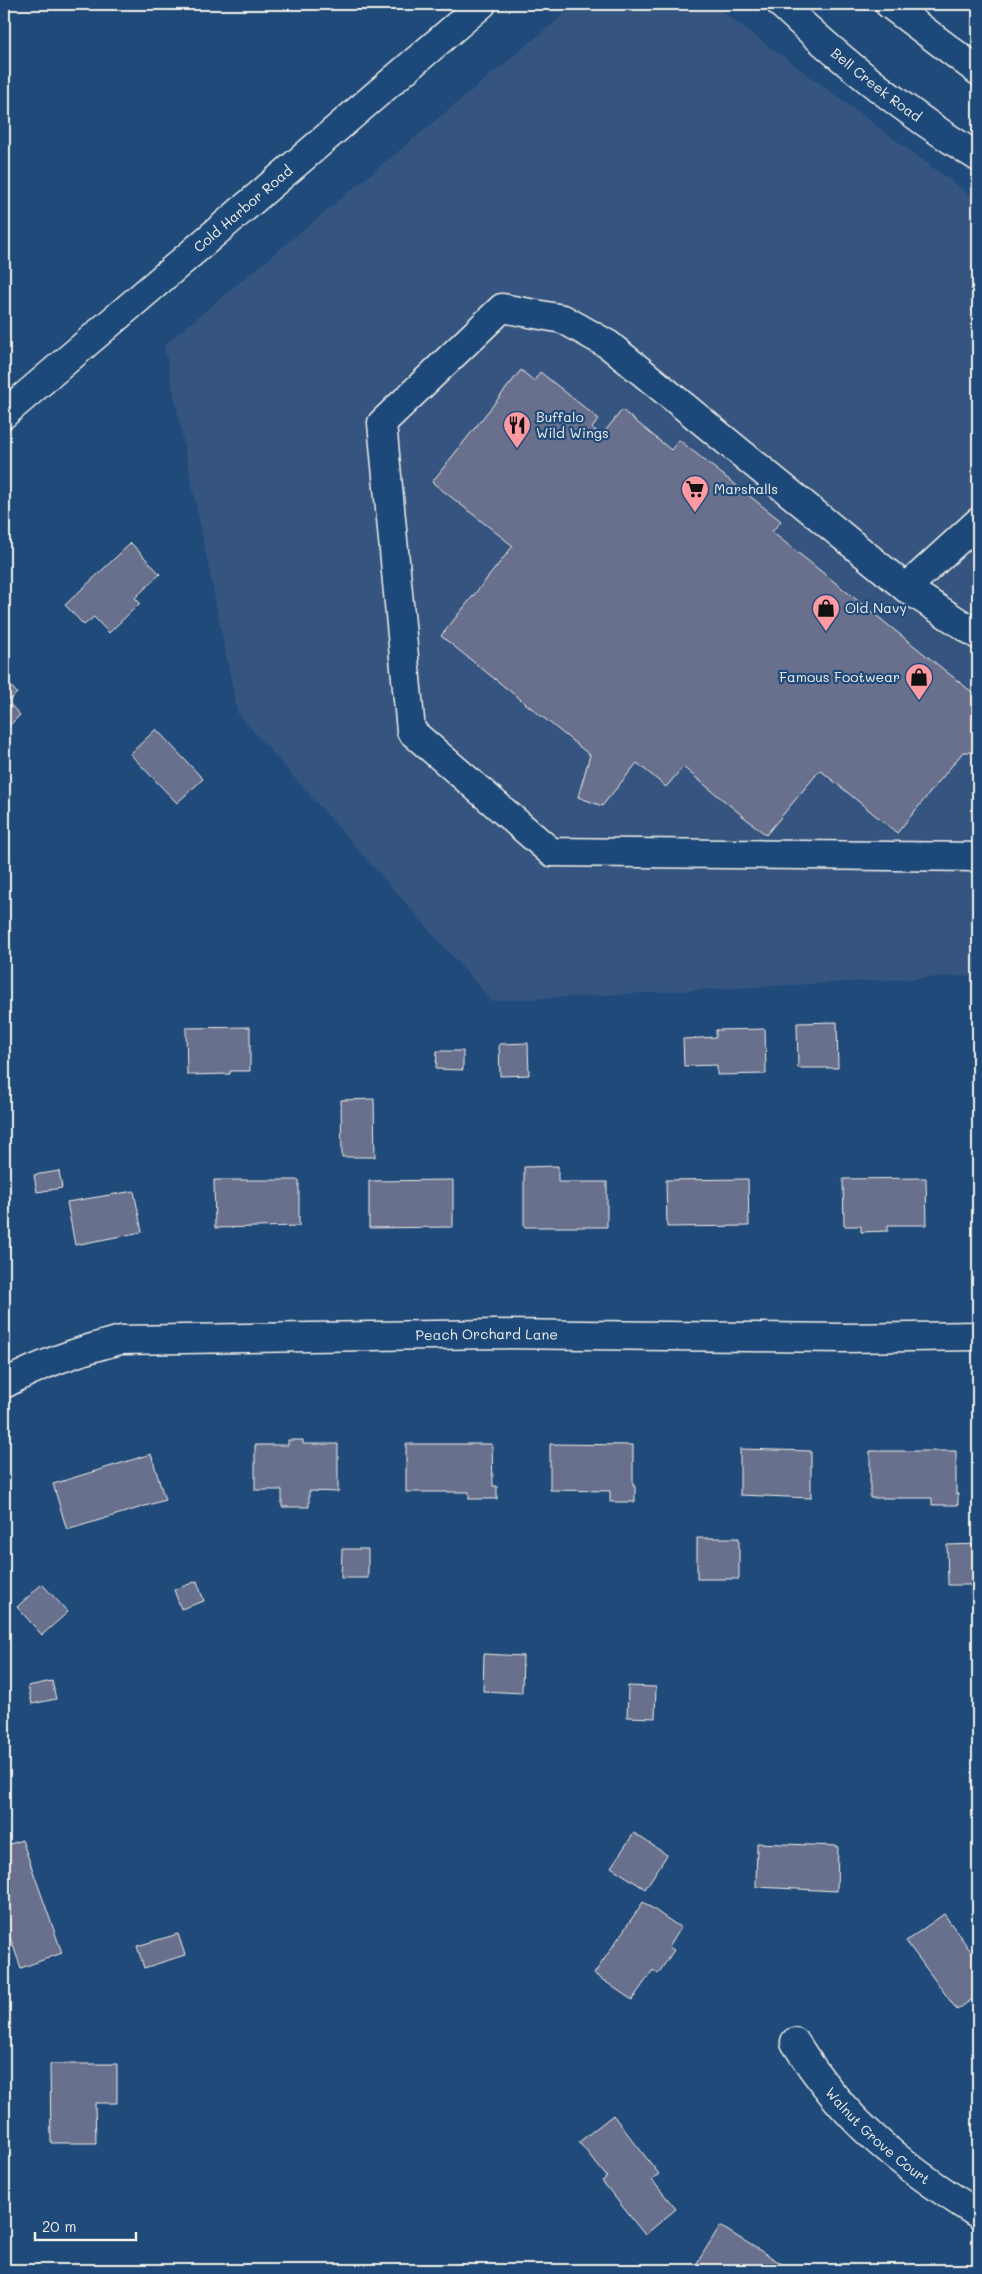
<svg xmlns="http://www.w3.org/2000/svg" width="982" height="2274" viewBox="0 0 982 2274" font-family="Mali,sans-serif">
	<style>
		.built { fill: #355580 }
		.building { fill: #69708d; stroke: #f4f1e8 }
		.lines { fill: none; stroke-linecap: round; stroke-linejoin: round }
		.minor-casing { stroke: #f4f1e8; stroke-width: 31 }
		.major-casing { stroke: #f4f1e8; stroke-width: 31 }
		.minor { stroke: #1f4a7a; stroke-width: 28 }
		.major { stroke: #1f4a7a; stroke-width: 28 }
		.labels { text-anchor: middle; stroke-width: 4.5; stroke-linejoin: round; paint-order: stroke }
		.street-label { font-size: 14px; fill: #f4f1e8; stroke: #1f4a7a }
		.poi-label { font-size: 14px; fill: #f4f1e8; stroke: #1f4a7a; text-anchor: start }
	</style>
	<rect width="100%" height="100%" fill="#1f4a7a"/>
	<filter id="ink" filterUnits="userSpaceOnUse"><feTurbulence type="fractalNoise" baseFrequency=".02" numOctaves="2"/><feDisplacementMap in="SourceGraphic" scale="10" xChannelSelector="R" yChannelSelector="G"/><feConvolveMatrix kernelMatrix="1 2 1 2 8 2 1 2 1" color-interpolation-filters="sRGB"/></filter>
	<g filter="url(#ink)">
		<path class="built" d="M576,4H712L978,201V975L492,1001L238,714L164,345Z"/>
		<path class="building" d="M521,370L534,381L540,372L599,419L592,428L602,435L622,410L671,450L679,440L781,521L772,532L978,697V752H963L897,833L820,770L766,835L683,767L666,787L637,763L602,806L578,797L590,755L441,636L513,546L432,482Z
			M131,543L160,574L135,598L140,603L109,633L94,617L84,625L65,605Z
			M4,678L17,693L8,702L20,715L4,731Z
			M156,729L203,779L177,803L130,754Z
			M837,1022L838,1068H798L797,1023Z
			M250,1027V1071H230V1074L187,1075L186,1028Z
			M765,1029L766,1074L717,1075V1065L684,1066L683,1039L716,1037V1030Z
			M528,1043L529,1075L500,1076L499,1044Z
			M437,1051H463V1070L436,1069Z
			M374,1099L375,1157H342L341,1100Z
			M558,1166V1182H607V1227H524V1167Z
			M59,1171L62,1188L37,1192L34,1175Z
			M926,1178L927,1225H888V1231L861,1232V1226H844L843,1179Z
			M748,1179L749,1226L667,1227L666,1180Z
			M214,1180H299V1226L215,1228Z
			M453,1180V1227L369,1228V1181Z
			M134,1191L142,1232L75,1245L67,1202Z
			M288,1440H303V1444H338V1492L309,1491V1507H282V1490H255V1445H288Z
			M406,1444H492L493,1486H497V1499H469V1492H406Z
			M550,1444L633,1445V1486H635V1502H610V1491L550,1490Z
			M740,1449L811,1451V1498L740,1495Z
			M870,1451H956V1494H958V1505H932V1498H870Z
			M151,1454L165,1500L67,1530L53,1484Z
			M697,1538H739V1579H697Z
			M978,1544V1595H971V1585H948L947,1545Z
			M342,1549H368V1578H341Z
			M197,1581L204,1601L181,1609L174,1590Z
			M42,1584L68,1612L42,1635L17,1607Z
			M484,1654L523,1656L522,1693L483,1691Z
			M52,1681L56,1699L32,1704L28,1686Z
			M628,1686L656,1687L655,1718L627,1717Z
			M634,1833L667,1855L645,1889L611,1867Z
			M22,1840L62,1953L21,1968L4,1920V1846Z
			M757,1843L838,1846L837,1891L756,1887Z
			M643,1902L681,1928L669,1947L674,1950L658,1974L653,1970L632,2000L594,1974Z
			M944,1914L978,1961V1995L957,2010L906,1941Z
			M178,1934L185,1955L144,1968L137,1946Z
			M50,2064H117V2103H95L96,2143H51Z
			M613,2115L659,2174L652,2180L676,2209L645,2235L602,2181L607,2177L579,2142Z
			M720,2226L782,2264L778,2270H708L697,2263Z"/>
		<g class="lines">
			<g class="minor-casing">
				<g id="minor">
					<path d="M906,588L978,522"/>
					<path d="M978,635L906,588L609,345L563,319L502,308L382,423L411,731L551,852L978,857"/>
					<path id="s1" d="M4,1384C41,1364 80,1350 121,1340L496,1334L845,1338L978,1336"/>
					<path id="s2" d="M795,2042C844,2121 900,2165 978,2214"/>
				</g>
			</g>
			<g class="major-casing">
				<g id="major">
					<path id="s3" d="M781,4C842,62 907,113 978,157"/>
					<path d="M889,4L978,71"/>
					<path id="s4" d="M4,414L482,4"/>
				</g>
			</g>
			<use href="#minor" class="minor"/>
			<use href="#major" class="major"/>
		</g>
	</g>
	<defs>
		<g id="restaurant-pin" transform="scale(1.4375)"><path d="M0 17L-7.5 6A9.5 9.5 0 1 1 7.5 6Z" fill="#ff9aa2" stroke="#1f4a7a"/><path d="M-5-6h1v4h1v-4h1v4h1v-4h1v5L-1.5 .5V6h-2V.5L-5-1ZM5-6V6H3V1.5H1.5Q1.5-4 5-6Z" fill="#111"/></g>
		<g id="supermarket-pin" transform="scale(1.4375)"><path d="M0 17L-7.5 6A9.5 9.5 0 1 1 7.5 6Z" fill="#ff9aa2" stroke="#1f4a7a"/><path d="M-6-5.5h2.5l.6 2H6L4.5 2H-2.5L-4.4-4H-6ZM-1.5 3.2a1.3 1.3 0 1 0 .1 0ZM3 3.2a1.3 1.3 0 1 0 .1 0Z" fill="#111"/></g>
		<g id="shop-pin" transform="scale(1.4375)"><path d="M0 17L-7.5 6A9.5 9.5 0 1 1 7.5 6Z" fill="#ff9aa2" stroke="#1f4a7a"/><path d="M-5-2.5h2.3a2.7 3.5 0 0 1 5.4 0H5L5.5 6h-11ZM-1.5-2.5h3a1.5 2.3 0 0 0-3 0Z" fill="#111"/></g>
	</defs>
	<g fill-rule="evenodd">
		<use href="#restaurant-pin" x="517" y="425"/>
		<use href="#supermarket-pin" x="695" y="489"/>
		<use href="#shop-pin" x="826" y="608"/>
		<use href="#shop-pin" x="919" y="677"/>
	</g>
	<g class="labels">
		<g class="street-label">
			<text dy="5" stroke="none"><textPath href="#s3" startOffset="125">Bell Creek Road</textPath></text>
			<text dy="5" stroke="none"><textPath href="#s4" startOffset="315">Cold Harbor Road</textPath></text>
			<text dy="5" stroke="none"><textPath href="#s1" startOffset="491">Peach Orchard Lane</textPath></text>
			<text dy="5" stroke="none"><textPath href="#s2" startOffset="126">Walnut Grove Court</textPath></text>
		</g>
		<g class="poi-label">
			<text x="536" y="422">Buffalo<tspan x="536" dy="16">Wild Wings</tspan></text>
			<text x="714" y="494">Marshalls</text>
			<text x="845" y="613">Old Navy</text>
			<text x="900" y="682" text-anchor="end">Famous Footwear</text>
		</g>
	</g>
	<rect width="982" height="2274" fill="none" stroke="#1f4a7a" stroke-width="20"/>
	<rect x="10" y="10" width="962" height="2254" fill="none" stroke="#f4f1e8" stroke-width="2" filter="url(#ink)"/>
	<path d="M35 2232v8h101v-8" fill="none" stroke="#f4f1e8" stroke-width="2.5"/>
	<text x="42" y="2232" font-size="15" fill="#f4f1e8" stroke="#1f4a7a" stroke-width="4" paint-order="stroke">20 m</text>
</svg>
